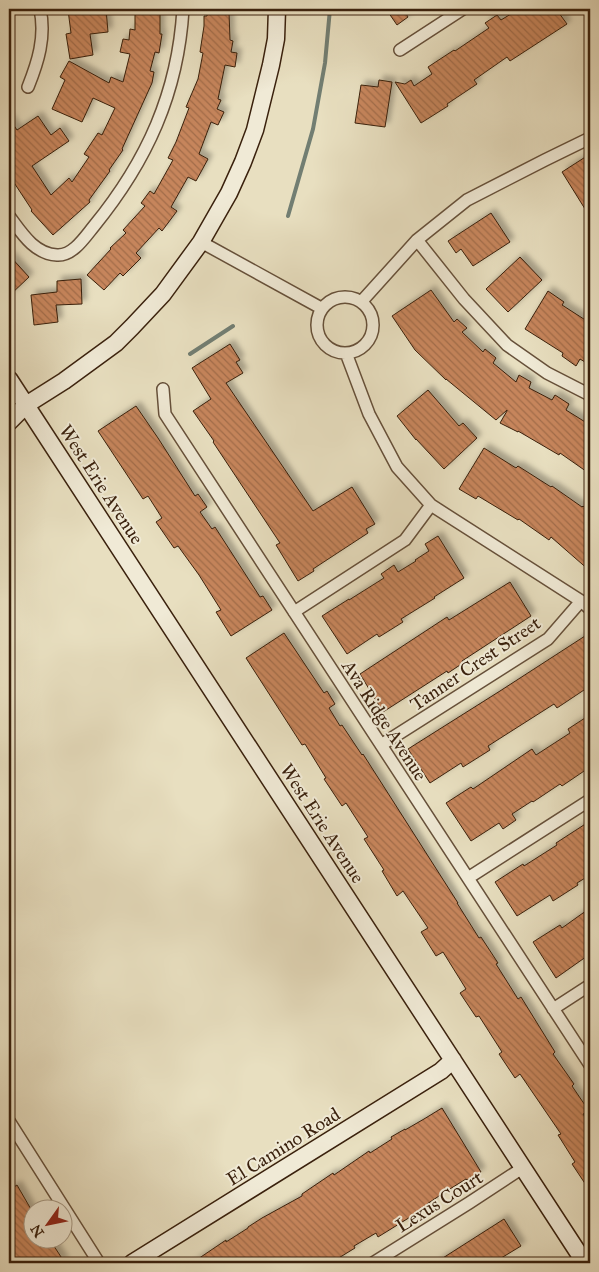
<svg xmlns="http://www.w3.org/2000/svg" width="599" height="1272" viewBox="0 0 599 1272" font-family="'IM FELL Great Primer',serif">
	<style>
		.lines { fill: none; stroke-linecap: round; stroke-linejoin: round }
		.stream { stroke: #727e72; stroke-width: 4 }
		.building { fill: url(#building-back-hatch); stroke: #3a210d; filter: url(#shadow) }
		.street-casing { stroke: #66503a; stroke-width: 14 }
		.secondary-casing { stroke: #3a210d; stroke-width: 19 }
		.street { stroke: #f0ead6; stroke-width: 11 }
		.secondary { stroke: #f0ead6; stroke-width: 16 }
		.labels { text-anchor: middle; stroke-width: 4; stroke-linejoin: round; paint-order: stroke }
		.street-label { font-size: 19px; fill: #3a210d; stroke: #f0ead6 }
	</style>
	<defs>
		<pattern id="building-back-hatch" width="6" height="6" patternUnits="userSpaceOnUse" patternTransform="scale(1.25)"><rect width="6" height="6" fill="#c6855b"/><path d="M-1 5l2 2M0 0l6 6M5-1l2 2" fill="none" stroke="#a26c4a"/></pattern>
		<filter id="shadow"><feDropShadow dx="4.5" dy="-4.5" stdDeviation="2.5" flood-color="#0004"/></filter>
	</defs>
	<rect width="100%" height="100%" fill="#e8dfc0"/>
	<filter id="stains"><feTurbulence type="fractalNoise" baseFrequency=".004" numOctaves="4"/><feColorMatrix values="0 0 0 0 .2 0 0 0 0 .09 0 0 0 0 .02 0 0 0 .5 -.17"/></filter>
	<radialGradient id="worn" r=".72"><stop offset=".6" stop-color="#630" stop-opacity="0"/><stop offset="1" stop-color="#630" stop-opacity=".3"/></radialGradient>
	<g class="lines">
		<path class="stream" d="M288,216L313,129L325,63L330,9
			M190,354L233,326"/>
	</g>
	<path class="building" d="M77,9H106L108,32L90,34L93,55L70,59L66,34L71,33L68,10Z
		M135,9H160V34H162L159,53L155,52L150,71L154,72L152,83L122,149L123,150L109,170L110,171L89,200L90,202L53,235L31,211L32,210L9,175V118L17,130L38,116L51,135L60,128L69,141L32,166L51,195L69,178L72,182L89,157L84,154L98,133L102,135L115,108L93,98L82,122L52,109L65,80L60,77L69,61L109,83L111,77L123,82L130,54L120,52L123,39L129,40L130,29L135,30Z
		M207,9H220V11L229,12L230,40L233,41L231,52L237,53L235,67L225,65L218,99L221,100L217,109L224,112L218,125L211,122L199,154L208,159L196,181L188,177L171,207L177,211L162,231L159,228L136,253L141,258L123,276L120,273L104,290L87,275L111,249L110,248L126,233L123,230L145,206L141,203L150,191L154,194L173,160L168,158L176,142L189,108L186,107L198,79L203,53L200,52L204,26V16H207Z
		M386,9H403L408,17L397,25Z
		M519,9H556L567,24L510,61L507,57L474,80L477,84L447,104L448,106L421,123L395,82L405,84L411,80L414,86L432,74L428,67L454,50L455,51L489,28L485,23L497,15L501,20Z
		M379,80L392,82L385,127L355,123L361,85L378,87Z
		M590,154V217L562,172Z
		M491,213L510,242L473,266L461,249L456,253L448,241Z
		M9,255L29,277L9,296Z
		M520,257L542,280L508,312L486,289Z
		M81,279L82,304L56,305L58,322L34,325L31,295L57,292V281Z
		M431,290L454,322L457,319L467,328L462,332L483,352L485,349L496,358L493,363L516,382L519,375L531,382L529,388L552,400L555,395L569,404L566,410L590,425V474L560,453L559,455L518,431V432L500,423L507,411V410L496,420L446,379V380L415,350L392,316Z
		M548,291L564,302L562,305L590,323V365L580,359L576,366L562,356L563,353L525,329Z
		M230,344L240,360L236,362L243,373L226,383L313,511L352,487L375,524L366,529L368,533L313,569L314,571L298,581L276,545L280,543L213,442L214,441L193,411L211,399L192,368Z
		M428,390L459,426L463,423L477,438L444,469L416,439V440L397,416Z
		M136,406L158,438L195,496L198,494L207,507L200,512L212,529L215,527L260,597L263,596L272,610L231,636L216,612L221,610L199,575L178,546L174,548L156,522L162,518L148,496L143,499L98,431Z
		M484,448L516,468L518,466L551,487L552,486L582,507L583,506L590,512V571L551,537L549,540L519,519L518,520L478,496L476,499L459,489Z
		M438,536L464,578L434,597L435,598L401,619L403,622L379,637L377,634L347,654L322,616L349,599V600L384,578L381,574L394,565L398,572L416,561L415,560L429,551L425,544Z
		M510,582L531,616L462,661L463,663L448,673L447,671L383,712L360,674L447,617L449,620Z
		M284,633L324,693L327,691L335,704L329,708L340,726L342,725L362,755L363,754L458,903H457L479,938L481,937L498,963L496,964L518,999L521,997L555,1052L553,1054L574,1084L572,1086L589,1111L583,1114L590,1125V1191L572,1164L575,1162L558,1135L561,1134L520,1074L515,1078L499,1054L502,1052L479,1016L476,1017L460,993L466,989L443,952L436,956L421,932L428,928L403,891L397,896L382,871L384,870L364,839L368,837L346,803L342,806L324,779L326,778L305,744L302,745L246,658Z
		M585,636L590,644V686L557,708L554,704L488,746L490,750L463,767L461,763L430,783L408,749L500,691Z
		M585,718L590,726V767L562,786L560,784L533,802L532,801L512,814L516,820L503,829L499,823L471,841L446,803L471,787L473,789L532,749L536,755L570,733L568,729Z
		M590,821V875L577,883L578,885L553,901L550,895L517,916L495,882L523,864L524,866L557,845L556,843Z
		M590,908V954L556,978L533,942L560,925L562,928Z
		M442,1108L481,1172L467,1180L466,1179L445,1192L427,1204L428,1206L378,1237L376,1233L354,1246L355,1248L337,1259L340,1263H192L226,1240V1242L248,1228V1227L262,1218L302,1196V1194L333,1173L334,1175L369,1151L370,1153L392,1139L391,1137L405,1129V1130L424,1119Z
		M17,1185L32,1211V1240H50L65,1263H9V1190Z
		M504,1219L521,1246L493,1263H435Z"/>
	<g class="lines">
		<g class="street-casing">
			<path id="street" d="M400,50L463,9
				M28,87C38,62 46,37 40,9
				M9,216C21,232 34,254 57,255C73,256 85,237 94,226C147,161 178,93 183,9
				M417,240L464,299L507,345L547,373L590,395
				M201,242L321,308
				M317 325a28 28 0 1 1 56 0a28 28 0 1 1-56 0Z
				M362,301L417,240L467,200L545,160L590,138
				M346,353L369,414L397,467L431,505L581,601L590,609
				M163,389L165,414L590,1065
				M294,612L405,540L431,505
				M381,745L548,639L581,601
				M468,878L590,800
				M553,1009L590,985
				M9,1121L99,1263
				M373,1263L469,1203L524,1167"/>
		</g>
		<g class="secondary-casing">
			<path id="secondary" d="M9,379L585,1263
				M9,422L26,405L64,381L116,343L132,327L163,294L201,242L229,193L243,162L255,130L271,65L276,39L277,9
				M132,1263L441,1071L453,1060"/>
		</g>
		<use href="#street" class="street"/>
		<use href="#secondary" class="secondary"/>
	</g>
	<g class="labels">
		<g class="street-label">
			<text transform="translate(102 484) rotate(57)" y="7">West Erie Avenue</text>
			<text transform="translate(475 663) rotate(-34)" y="7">Tanner Crest Street</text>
			<text transform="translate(385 720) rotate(57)" y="7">Ava Ridge Avenue</text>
			<text transform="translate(323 823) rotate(57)" y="7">West Erie Avenue</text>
			<text transform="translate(283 1146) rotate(-32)" y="7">El Camino Road</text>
			<text transform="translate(439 1201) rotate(-32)" y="7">Lexus Court</text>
		</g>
	</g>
	<rect width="599" height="1272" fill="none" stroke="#e8dfc0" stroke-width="30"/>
	<rect x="10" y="10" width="579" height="1252" fill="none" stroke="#3a210d" stroke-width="2.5"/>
	<rect x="15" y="15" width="569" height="1242" fill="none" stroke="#3a210d"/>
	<g transform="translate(48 1224) rotate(237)"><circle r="24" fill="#f0ead6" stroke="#a79a86"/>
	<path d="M0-4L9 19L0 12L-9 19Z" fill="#8f2418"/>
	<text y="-8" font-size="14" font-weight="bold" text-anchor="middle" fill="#3a210d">N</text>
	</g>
	<rect width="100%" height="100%" filter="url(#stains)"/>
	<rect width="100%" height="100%" fill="url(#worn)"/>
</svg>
